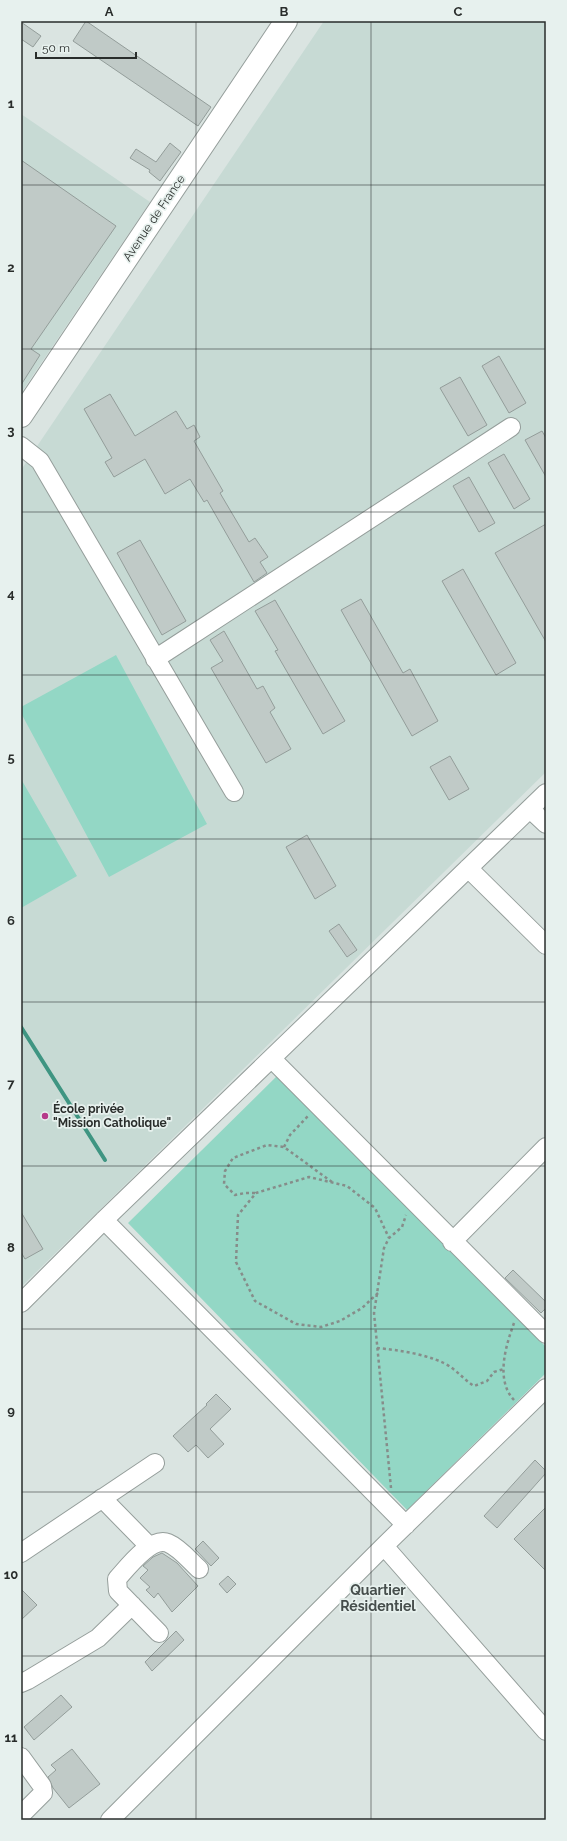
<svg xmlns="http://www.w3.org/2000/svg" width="567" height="1841" viewBox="0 0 567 1841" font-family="Raleway,sans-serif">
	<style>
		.built { fill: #c7dad4 }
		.green { fill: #93d7c5 }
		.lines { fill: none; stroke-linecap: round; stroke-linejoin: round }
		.stream { stroke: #3f9582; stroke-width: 4 }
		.building { fill: #c0cac7; stroke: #939d9a }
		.minor-casing { stroke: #959e9b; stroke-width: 20 }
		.major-casing { stroke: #959e9b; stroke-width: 24 }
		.path { stroke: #868d8a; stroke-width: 2.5; stroke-dasharray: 3 3; stroke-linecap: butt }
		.minor { stroke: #fff; stroke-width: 18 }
		.major { stroke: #fff; stroke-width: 22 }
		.grid { fill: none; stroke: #292d2b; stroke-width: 1; stroke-opacity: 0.55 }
		.poi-dot { fill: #b63a8a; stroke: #e7f1ee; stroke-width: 1.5 }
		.labels { text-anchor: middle; stroke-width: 3.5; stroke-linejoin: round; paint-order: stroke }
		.street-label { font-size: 12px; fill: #292d2b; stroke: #e7f1ee }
		.poi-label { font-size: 12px; font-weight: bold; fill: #292d2b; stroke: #e7f1ee; text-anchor: start }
		.quarter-label { font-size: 14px; font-weight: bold; fill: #454d4b; stroke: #e7f1ee }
		.neatline { fill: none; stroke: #292d2b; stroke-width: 1.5 }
		.grid-label { font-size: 13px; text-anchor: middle; font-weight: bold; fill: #292d2b }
	</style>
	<rect width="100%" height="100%" fill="#dae4e1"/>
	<path class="built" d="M324,21H546V772L21,1287V470Z
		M21,114L150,202L21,393Z"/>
	<path class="green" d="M116,655L207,824L109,877L21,713V707Z
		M21,779L77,876L21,908Z
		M280,1073L546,1347V1373L407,1510L128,1223Z"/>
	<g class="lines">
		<path class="stream" d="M21,1027L105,1160"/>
	</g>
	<path class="building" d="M86,21L211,107L198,126L73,41Z
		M21,22L41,36L33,47L21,39Z
		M170,143L181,152L160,181L149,172L150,170L130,158L136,149L156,162Z
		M21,160L116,226L31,349L40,355L21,385Z
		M499,356L526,403L509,413L482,366Z
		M460,377L487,425L468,436L440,388Z
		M110,394L135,436L176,411L187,429L194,425L200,437L194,441L223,491L220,493L249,542L255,538L268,557L260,562L267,573L254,582L207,500L204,502L190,479L165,494L145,459L114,477L105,462L112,458L84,409Z
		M542,431L546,438V477L525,440Z
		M504,454L530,499L514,509L488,463Z
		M469,477L495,523L479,532L453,486Z
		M546,524V642L495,553Z
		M140,540L186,621L162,635L117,553Z
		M463,569L516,663L496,675L442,581Z
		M361,599L403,673L410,669L438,721L412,736L341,610Z
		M275,600L345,721L323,734L275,651L278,650L255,611Z
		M224,631L257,689L263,686L275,708L270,712L291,749L266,763L211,668L223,661L210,640Z
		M450,756L469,789L449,800L430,767Z
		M307,835L336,886L315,899L286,847Z
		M339,924L357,950L347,957L329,931Z
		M21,1212L43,1249L25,1259L21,1252Z
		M513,1270L546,1302V1308L541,1313L505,1278Z
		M216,1394L231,1409L210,1429L224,1444L208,1458L196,1445L188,1452L173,1436L207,1405L206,1404Z
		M535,1460L546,1471V1473L497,1528L484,1516Z
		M546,1507V1571L514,1539Z
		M203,1541L219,1558L211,1566L195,1549Z
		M162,1553L177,1563L198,1586L172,1612L158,1593L154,1598L146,1590L150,1587L140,1578L148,1570L143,1566L153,1557Z
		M228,1576L236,1584L227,1593L219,1584Z
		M21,1589L37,1605L21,1620Z
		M176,1631L184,1640L152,1671L145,1662Z
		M61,1695L72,1707L34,1740L24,1727Z
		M72,1749L100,1784L69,1808L53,1788L48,1777L56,1770L51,1765Z"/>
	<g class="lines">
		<g class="minor-casing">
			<path id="minor" d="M21,446L40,461L234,792
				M155,659L511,427
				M530,809L546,824
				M468,868L546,945
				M272,1059L546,1334
				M104,1220L406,1525
				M452,1242L546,1147
				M21,1303L104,1220L546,793
				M102,1498L149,1546
				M384,1546L546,1731
				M21,1553L155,1463
				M159,1633L118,1591L117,1579C127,1568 151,1536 168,1543C180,1548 190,1561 199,1569
				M21,1683L28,1680L98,1638L132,1605
				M21,1757L42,1786L43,1793L21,1815
				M110,1820L384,1546L546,1388"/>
		</g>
		<g class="major-casing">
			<path id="major" d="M21,416L286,21"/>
		</g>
		<path class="path" d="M284,1147L290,1135L308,1116
			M255,1193H245L235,1195L224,1184L225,1171L233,1158L267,1145L284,1147L332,1182
			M378,1293L362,1308L340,1321L321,1327L296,1324L255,1301L236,1262L238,1215L256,1193L309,1177L347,1186L375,1208L389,1238
			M514,1323C506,1345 495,1380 514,1400
			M377,1348C399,1350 434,1355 452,1368C460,1374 466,1381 474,1386L487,1381L494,1372L504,1369
			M391,1488L374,1313L384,1248L389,1238L402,1227L406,1215"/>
		<use href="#minor" class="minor"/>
		<use href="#major" class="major"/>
	</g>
	<path class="grid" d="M196,21V1820M371,21V1820M21,185H546M21,349H546M21,512H546M21,675H546M21,839H546M21,1002H546M21,1166H546M21,1329H546M21,1492H546M21,1656H546"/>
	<circle class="poi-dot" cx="45" cy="1116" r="4"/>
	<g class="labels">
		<g class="street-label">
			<text transform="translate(154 218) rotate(-56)" y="4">Avenue de France</text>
		</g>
		<g class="poi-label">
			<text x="53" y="1113">École privée<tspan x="53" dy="14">"Mission Catholique"</tspan></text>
		</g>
		<g class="quarter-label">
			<text x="378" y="1595">Quartier<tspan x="378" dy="16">Résidentiel</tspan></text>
		</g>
	</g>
	<rect width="567" height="1841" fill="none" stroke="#e7f1ee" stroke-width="44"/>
	<path d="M36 52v6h100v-6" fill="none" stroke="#292d2b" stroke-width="2"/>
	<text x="42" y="52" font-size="12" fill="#292d2b" stroke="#e7f1ee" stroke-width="3" paint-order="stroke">50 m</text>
	<rect x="22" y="22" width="523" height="1797" class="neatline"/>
	<g class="grid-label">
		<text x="109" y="16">A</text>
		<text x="284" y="16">B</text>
		<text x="458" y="16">C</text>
		<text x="11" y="108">1</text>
		<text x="11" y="272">2</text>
		<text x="11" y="435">3</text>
		<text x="11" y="598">4</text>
		<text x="11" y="762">5</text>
		<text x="11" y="925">6</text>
		<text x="11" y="1088">7</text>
		<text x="11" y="1252">8</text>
		<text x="11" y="1415">9</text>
		<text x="11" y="1579">10</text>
		<text x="11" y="1742">11</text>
	</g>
</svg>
